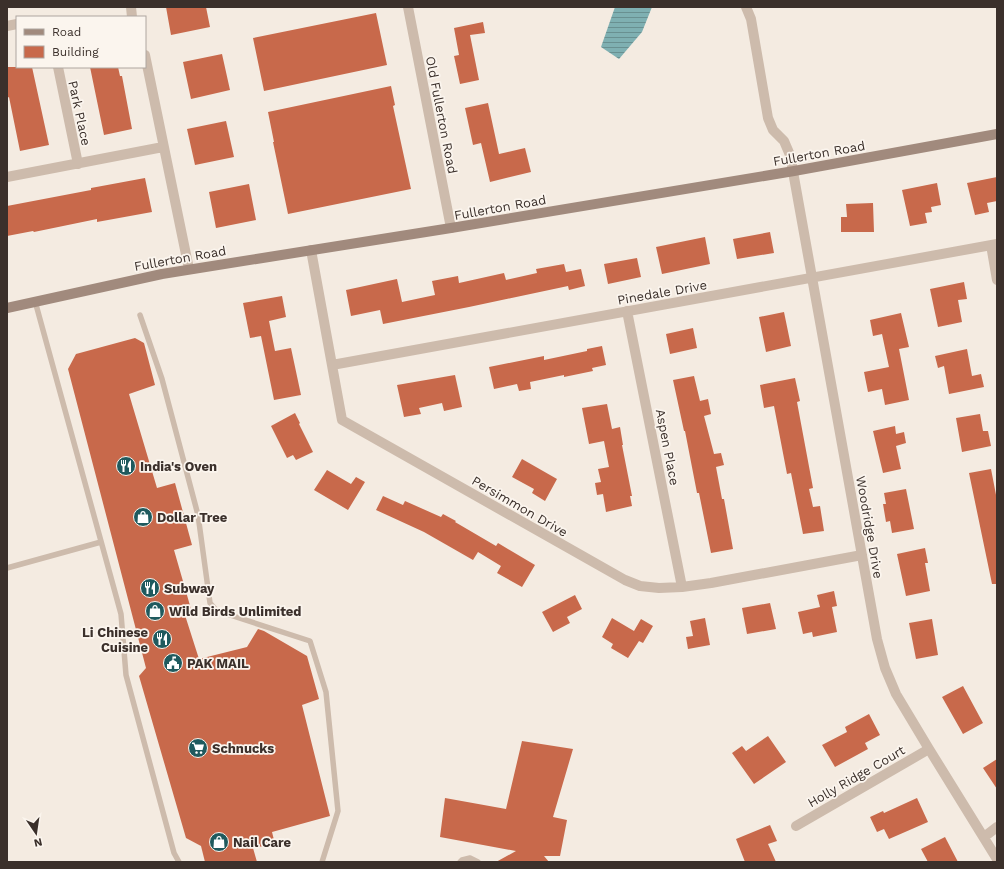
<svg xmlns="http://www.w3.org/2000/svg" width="1004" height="869" viewBox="0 0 1004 869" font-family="'Work Sans',sans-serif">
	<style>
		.water { fill: url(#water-rules) }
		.building { fill: #c8694b }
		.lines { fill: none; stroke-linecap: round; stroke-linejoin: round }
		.lane { stroke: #cdbbac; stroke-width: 5.5 }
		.street { stroke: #cdbbac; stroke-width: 10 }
		.secondary { stroke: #a18a7d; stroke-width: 10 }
		.labels { text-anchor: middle; stroke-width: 3.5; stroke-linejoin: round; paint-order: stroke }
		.street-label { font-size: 13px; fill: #3b302b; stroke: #fbf5ee }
		.poi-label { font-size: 13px; font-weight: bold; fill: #3b302b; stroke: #fbf5ee; text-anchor: start }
	</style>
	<defs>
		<pattern id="water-rules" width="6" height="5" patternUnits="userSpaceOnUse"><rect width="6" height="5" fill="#7fb0b2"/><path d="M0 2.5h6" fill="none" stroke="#699091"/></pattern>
	</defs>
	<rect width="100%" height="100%" fill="#f4ebe1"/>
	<path class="water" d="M615,7H652L642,32L619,59L601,47Z"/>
	<path class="building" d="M166,7H206L210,27L171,35Z
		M376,13L387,65L264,91L253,38Z
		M483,22L485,33L470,35L479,80L460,84L454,56L459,55L454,28Z
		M222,54L230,90L191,99L183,62Z
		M7,67H32L49,145L20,151L9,97L7,98Z
		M90,67H118L120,76H122L132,129L104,135Z
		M391,86L395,105L393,106L411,189L288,214L273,142H274L268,112Z
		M488,103L499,154L525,148L531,172L490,182L481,143L473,145L465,108Z
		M226,121L234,157L195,165L187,129Z
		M997,177V201L987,203L989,212L975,215L967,183Z
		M145,178L152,212L97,222V219L34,232L33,231L7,236V206L91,190V188Z
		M937,183L941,205L931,207L932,212L925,213L927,223L910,226L902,190Z
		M249,184L256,220L216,228L209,192Z
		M873,203L874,232H841V217H847L846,204Z
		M770,232L774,253L737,259L733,239Z
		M705,237L710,264L662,274L656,247Z
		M637,258L641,277L608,284L604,264Z
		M564,264L566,272L581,269L585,286L569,290L568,286L469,307L383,324L380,310L351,316L346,290L397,279L402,302L435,295L432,281L458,276L459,283L504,273L506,280L537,273L536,269Z
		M964,282L967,299L958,300L962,322L938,327L930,289Z
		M282,296L286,317L269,321L275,351L291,348L301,395L274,400L261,336L250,338L243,303Z
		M784,312L791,346L766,352L759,317Z
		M901,313L909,347L899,349L909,400L885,405L882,389L868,392L864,372L889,367L882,334L873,336L870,320Z
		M693,328L697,348L670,354L666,334Z
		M135,338L144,343L155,385L129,394L157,488L175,483L192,545L174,550L191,609L184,612L199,659L247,647L258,629L264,631L307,656L319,699L302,705L330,816L272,832L275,844L253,848L257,862H205L201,846L186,838L139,676L146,668L68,369L76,354Z
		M602,346L606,365L592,368L593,371L564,377V375L530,382L531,389L519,391L517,384L494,389L489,367L544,356V360L587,351V349Z
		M967,349L972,376L981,374L984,387L949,394L944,366L938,368L935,356Z
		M455,375L462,407L444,411L442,403L419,408L421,414L404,417L397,385Z
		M694,376L700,401L708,399L711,414L704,416L714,454L721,453L724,465L716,467L722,499H724L733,549L711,553L699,493H697L685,431H684L673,380Z
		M795,378L800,401L797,402L813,488L809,489L813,507L820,506L824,531L803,534L791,473L787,474L774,406L764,408L760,385Z
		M607,404L612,429L620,427L623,445H622L632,496H630L632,506L606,512L603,494L597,495L595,483L601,482L598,469L609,467L604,441L589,444L582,408Z
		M295,413L300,423L299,424L313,452L296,460L293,455L287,458L271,426Z
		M980,414L983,431H988L991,446L962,452L956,418Z
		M895,426L896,434L904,432L906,443L896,446L901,469L883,473L873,431Z
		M522,459L557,479L545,501L532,493L534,489L512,477Z
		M991,469L997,500V584H992L969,473Z
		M327,470L351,484L356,477L365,482L348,510L314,490Z
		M906,489L914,529L892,533L890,521L886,522L883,504H886L884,493Z
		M383,496L403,505L405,501L441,517L443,514L456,521L455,522L496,546L498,543L535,565L522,587L497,573L501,566L478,552L473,560L424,532L376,510Z
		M925,548L928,563H925L930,591L906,596L897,554Z
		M834,591L837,606L832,607L837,632L813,637L812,632L803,634L798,612L820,607L817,595Z
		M575,595L582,609L567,617L570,623L553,632L542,612Z
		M770,603L776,629L747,634L742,608Z
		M612,618L634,631L641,619L653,626L643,643L639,641L628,658L611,648L613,644L602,637Z
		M705,618L710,645L688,649L686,637L693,636L690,621Z
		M932,619L938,655L916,659L909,623Z
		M963,686L983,723L963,734L942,697Z
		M869,714L880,735L865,743L868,749L835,767L822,745L847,732L845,727Z
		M768,736L786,762L754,784L732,753L742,746L746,751Z
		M522,741L573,749L553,817L567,820L560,856H544L549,862H496L516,851L440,837L445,798L506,809Z
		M997,759V789L983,768Z
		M917,798L928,822L889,839L884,829L877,832L870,817L883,811L884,813Z
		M770,825L777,841L768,844L776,862H745L736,839Z
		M945,837L958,862H928L921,849Z"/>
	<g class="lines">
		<path class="lane" d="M35,301L121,614L126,675L174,853L179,862
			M140,315L162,379L198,515L210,603L218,612L230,615L310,641L326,692L338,811L322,862
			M7,568L101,542
			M460,862L462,860L470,858L478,862"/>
		<path class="street" d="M131,7L132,17
			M408,7L451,228
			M746,7L751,19L768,118L773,130L784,141L790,155L877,639L885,668L896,694L929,749L997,859
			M7,26L17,24
			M145,55L189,269
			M58,67L78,164
			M7,177L163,147
			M991,245L997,280
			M311,250L342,420L625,580L640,586L659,588L682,587L711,583L862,555
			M627,311L682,587
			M332,365L997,244
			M796,826L929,749
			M984,837L997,827"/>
		<path class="secondary" d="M7,308L162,274L451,228L794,171L997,134"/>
	</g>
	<defs>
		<g id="restaurant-disc" transform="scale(1)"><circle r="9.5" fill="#1f5a5e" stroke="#fbf5ee"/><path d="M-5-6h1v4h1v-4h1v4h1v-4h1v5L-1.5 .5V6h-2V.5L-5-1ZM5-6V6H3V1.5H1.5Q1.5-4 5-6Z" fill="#fff"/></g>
		<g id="shop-disc" transform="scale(1)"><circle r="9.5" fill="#1f5a5e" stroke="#fbf5ee"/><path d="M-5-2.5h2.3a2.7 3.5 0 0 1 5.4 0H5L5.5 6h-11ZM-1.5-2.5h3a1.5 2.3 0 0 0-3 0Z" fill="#fff"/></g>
		<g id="civic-disc" transform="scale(1)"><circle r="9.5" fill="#1f5a5e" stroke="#fbf5ee"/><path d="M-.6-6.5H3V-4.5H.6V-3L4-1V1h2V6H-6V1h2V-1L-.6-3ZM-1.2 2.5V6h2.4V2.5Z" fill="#fff"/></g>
		<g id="supermarket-disc" transform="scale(1)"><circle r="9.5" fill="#1f5a5e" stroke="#fbf5ee"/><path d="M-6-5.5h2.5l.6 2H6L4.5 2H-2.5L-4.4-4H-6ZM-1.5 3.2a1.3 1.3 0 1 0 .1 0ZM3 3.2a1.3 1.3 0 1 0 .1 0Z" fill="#fff"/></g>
	</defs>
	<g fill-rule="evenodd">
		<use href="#restaurant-disc" x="126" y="466"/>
		<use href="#shop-disc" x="143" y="517"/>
		<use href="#restaurant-disc" x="150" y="588"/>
		<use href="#shop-disc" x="155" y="611"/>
		<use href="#restaurant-disc" x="162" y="639"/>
		<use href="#civic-disc" x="173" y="663"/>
		<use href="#supermarket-disc" x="198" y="748"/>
		<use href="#shop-disc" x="219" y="842"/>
	</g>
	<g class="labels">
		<g class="street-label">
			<text transform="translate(80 113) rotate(78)" y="5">Park Place</text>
			<text transform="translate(442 115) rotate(79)" y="5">Old Fullerton Road</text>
			<text transform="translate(819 153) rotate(-10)" y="5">Fullerton Road</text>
			<text transform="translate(500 207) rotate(-10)" y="5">Fullerton Road</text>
			<text transform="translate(180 258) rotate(-10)" y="5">Fullerton Road</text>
			<text transform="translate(662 292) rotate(-10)" y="5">Pinedale Drive</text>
			<text transform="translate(668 447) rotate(79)" y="5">Aspen Place</text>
			<text transform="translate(520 506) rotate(30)" y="5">Persimmon Drive</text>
			<text transform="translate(870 527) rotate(80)" y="5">Woodridge Drive</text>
			<text transform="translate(856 776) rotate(-30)" y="5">Holly Ridge Court</text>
		</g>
		<g class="poi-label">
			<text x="140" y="471">India's Oven</text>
			<text x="157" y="522">Dollar Tree</text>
			<text x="164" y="593">Subway</text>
			<text x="169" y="616">Wild Birds Unlimited</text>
			<text x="148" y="637" text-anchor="end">Li Chinese<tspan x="148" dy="15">Cuisine</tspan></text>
			<text x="187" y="668">PAK MAIL</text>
			<text x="212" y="753">Schnucks</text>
			<text x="233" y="847">Nail Care</text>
		</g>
	</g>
	<rect width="1004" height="869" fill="none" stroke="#3b302b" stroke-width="16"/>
	<rect x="16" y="16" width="130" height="52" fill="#fbf5ee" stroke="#aea6a0"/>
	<rect x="24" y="29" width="20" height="6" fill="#a18a7d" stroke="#aea6a0"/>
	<text x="52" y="36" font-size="12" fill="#3b302b">Road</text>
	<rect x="24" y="46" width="20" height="12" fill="#c8694b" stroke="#aea6a0"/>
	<text x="52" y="56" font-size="12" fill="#3b302b">Building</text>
	<g transform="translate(36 833) rotate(167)" stroke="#fbf5ee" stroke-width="3" paint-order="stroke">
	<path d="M0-3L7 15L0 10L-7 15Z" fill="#3b302b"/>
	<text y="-6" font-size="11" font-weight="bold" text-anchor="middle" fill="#3b302b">N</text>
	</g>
</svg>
